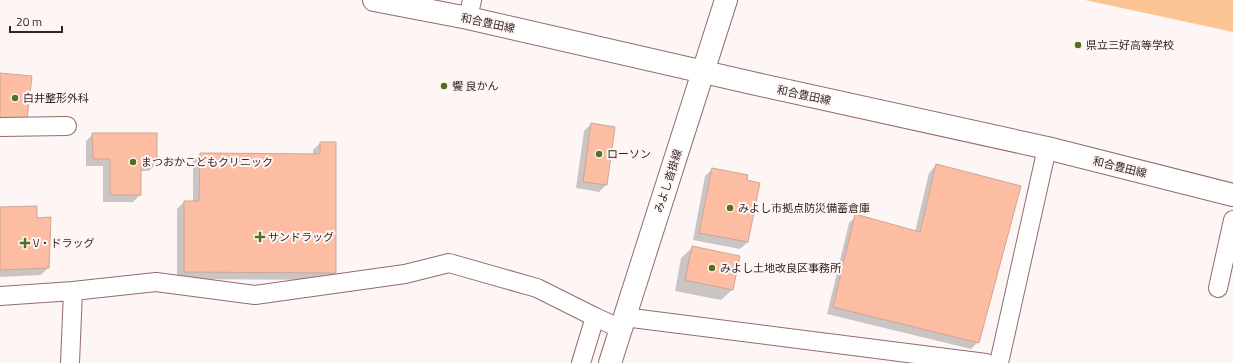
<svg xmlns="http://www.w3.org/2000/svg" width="1233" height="363" viewBox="0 0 1233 363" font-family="'Titillium Web','Noto Sans JP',sans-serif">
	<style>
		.green { fill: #fac593 }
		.shadow { fill: #0003 }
		.building { fill: #fdbda2; stroke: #caa798 }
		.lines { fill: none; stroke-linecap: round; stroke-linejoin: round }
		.street-casing { stroke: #916d6a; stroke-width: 20 }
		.secondary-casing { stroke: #916d6a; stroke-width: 24 }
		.street { stroke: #fff; stroke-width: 18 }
		.secondary { stroke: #fff; stroke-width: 22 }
		.poi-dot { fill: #556f21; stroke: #fef6f5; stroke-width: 1.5 }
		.labels { text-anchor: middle; stroke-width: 4; stroke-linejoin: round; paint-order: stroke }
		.street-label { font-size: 11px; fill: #342524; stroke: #fef6f5 }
		.poi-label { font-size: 11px; fill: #342524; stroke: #fef6f5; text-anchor: start }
	</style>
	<rect width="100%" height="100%" fill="#fef6f5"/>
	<path class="green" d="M1085,0H1233V32Z"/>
	<path class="shadow" d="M591,124L606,185L599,192L576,188L584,131Z
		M93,134L156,164L149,171H140V195L133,202H103V166H86V141Z
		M320,143L335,273L328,280L177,279V209L184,202H193V161L200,154L313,155V150Z
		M936,165L978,342L971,349L827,314L849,223L856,216L915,232L929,173Z
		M712,169L746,181L748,242L740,249L693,240L705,176Z
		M0,208L36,219L48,268L41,275L0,277Z
		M692,248L732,290L721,300L675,291L681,258Z"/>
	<path class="building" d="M0,73L32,76L27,119L0,120Z
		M591,123L615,127L607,185L583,182Z
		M92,133H157V165H141V195H110V159H93Z
		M320,142H336V273L184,272V201H199L200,153L320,154Z
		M936,164L1021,186L979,343L833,307L855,214L920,232Z
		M712,168L748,175L747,180L760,183L748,242L699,233Z
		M37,206V218L51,217L49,268L0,270V207Z
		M692,246L740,256L733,290L685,280Z"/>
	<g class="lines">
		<g class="street-casing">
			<path id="street" d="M468,18L472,0
				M0,127L67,126
				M1218,288L1233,220
				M0,296L73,291L156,282L255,295L405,274L449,263L537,288L595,317L621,329
				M624,317L986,363
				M70,363L73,291
				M581,363L595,317
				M999,363L1047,148"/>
		</g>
		<g class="secondary-casing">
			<path id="secondary" d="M374,0L468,18L752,83L1047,148L1233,195
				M610,363L726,0"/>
		</g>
		<use href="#street" class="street"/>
		<use href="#secondary" class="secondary"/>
	</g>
	<g class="poi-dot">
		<circle cx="1078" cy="45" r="4"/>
		<circle cx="444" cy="86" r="4"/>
		<circle cx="15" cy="98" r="4"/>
		<circle cx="599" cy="154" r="4"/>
		<circle cx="133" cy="162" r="4"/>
		<circle cx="730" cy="208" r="4"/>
		<path d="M258 231h4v4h4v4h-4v4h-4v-4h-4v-4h4z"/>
		<path d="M23 237h4v4h4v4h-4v4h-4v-4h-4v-4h4z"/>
		<circle cx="712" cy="268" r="4"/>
	</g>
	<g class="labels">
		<g class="street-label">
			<text transform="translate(488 23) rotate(12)" y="4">和合豊田線</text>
			<text transform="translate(804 95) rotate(12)" y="4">和合豊田線</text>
			<text transform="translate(1120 167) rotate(14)" y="4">和合豊田線</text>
			<text transform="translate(668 181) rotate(-72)" y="4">みよし沓掛線</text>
		</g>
		<g class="poi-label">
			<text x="1086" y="49">県立三好高等学校</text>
			<text x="452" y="90">饗 良かん</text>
			<text x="23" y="102">白井整形外科</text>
			<text x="607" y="158">ローソン</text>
			<text x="141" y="166">まつおかこどもクリニック</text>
			<text x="738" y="212">みよし市拠点防災備蓄倉庫</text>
			<text x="268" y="241">サンドラッグ</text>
			<text x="33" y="247">V・ドラッグ</text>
			<text x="720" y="272">みよし土地改良区事務所</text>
		</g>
	</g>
	<path d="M10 26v6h52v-6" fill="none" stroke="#342524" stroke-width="2"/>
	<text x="16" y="26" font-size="12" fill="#342524" stroke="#fef6f5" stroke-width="3" paint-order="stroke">20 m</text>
</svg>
